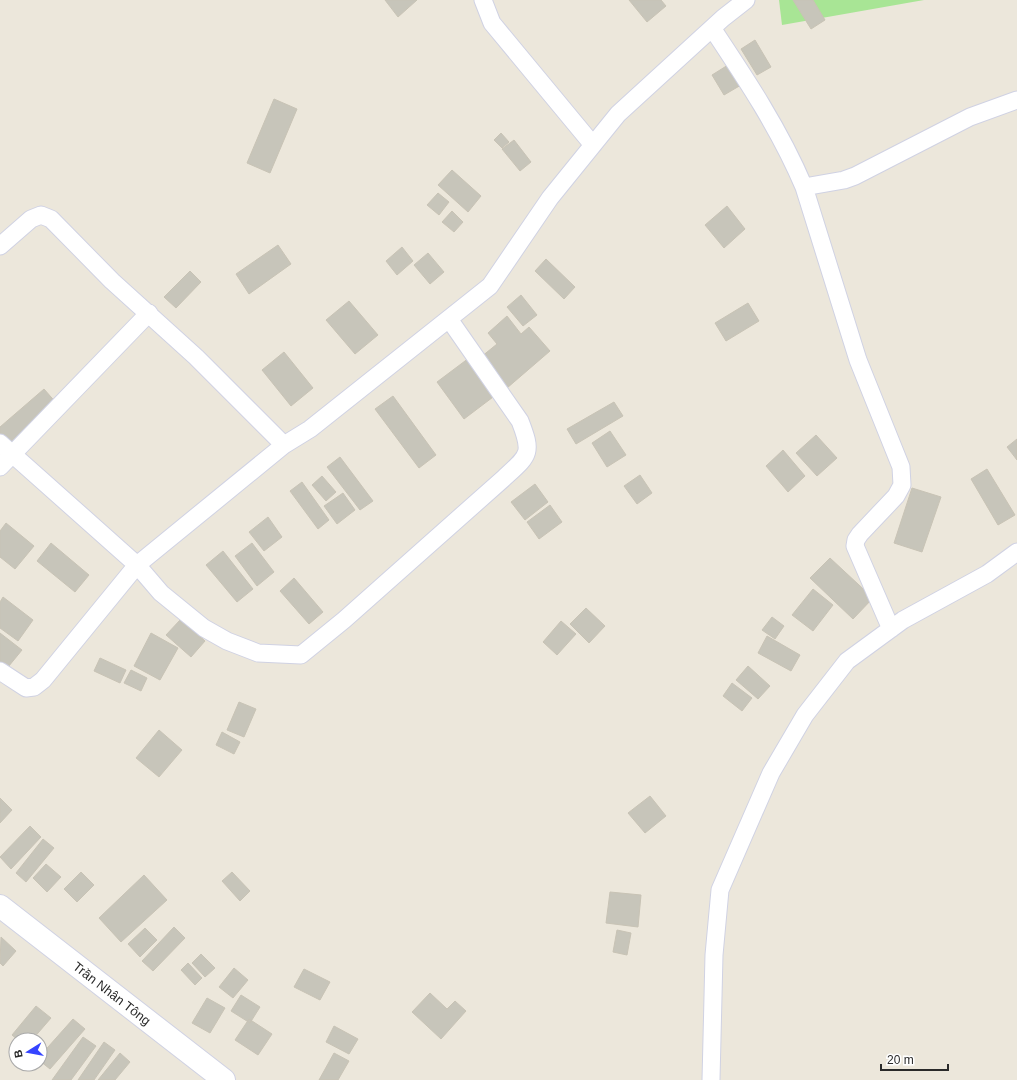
<svg xmlns="http://www.w3.org/2000/svg" width="1017" height="1080" viewBox="0 0 1017 1080" font-family="Helvetica,sans-serif">
	<style>
		.green { fill: #a8e595 }
		.building { fill: #c7c5ba; stroke: #c8c3b5 }
		.lines { fill: none; stroke-linecap: round; stroke-linejoin: round }
		.street-casing { stroke: #d0d2e3; stroke-width: 19 }
		.secondary-casing { stroke: #d0d2e3; stroke-width: 24 }
		.street { stroke: #fff; stroke-width: 17 }
		.secondary { stroke: #fff; stroke-width: 22 }
		.labels { text-anchor: middle; stroke-width: 3; stroke-linejoin: round; paint-order: stroke }
		.street-label { font-size: 13px; fill: #2a2a2a; stroke: #fff }
	</style>
	<rect width="100%" height="100%" fill="#ece7db"/>
	<path class="green" d="M779,0H924L782,25Z"/>
	<path class="building" d="M385,0H417L398,17Z
		M629,0H661L666,6L647,22Z
		M793,0H813L825,20L811,29Z
		M755,40L771,67L757,75L741,49Z
		M728,65L741,85L724,95L712,75Z
		M274,99L297,109L270,173L247,163Z
		M501,133L509,142L502,148L494,140Z
		M514,140L531,162L520,171L502,149Z
		M452,170L481,196L468,212L438,185Z
		M438,193L449,202L439,215L427,205Z
		M727,206L745,229L724,248L705,225Z
		M452,211L463,222L454,232L442,222Z
		M278,245L291,264L249,294L236,274Z
		M402,247L413,261L397,275L386,261Z
		M428,253L444,272L430,284L414,265Z
		M546,259L575,287L564,299L535,271Z
		M190,271L201,282L176,308L164,297Z
		M521,295L537,315L523,326L507,307Z
		M349,301L378,335L355,354L326,320Z
		M748,303L759,321L726,341L715,323Z
		M507,316L521,334L529,327L550,351L507,388L481,357L497,344L488,333Z
		M284,352L313,388L291,406L262,370Z
		M469,358L497,394L464,419L437,382Z
		M44,389L58,405L11,446L0,433V427Z
		M393,396L436,455L419,468L375,409Z
		M614,402L623,416L576,444L567,429Z
		M610,431L626,455L607,467L592,443Z
		M816,435L837,458L817,476L796,453Z
		M1017,439V460L1007,447Z
		M783,450L805,476L788,492L766,466Z
		M340,457L373,501L360,510L327,467Z
		M987,469L1015,515L998,525L971,479Z
		M640,475L652,493L637,504L624,486Z
		M322,476L336,492L326,501L312,485Z
		M302,482L329,520L318,529L290,491Z
		M535,484L548,502L525,520L511,502Z
		M912,488L941,497L922,552L894,543Z
		M343,493L355,510L337,524L324,506Z
		M550,505L562,522L539,539L527,522Z
		M268,517L282,537L264,551L249,532Z
		M6,523L34,546L15,569L0,557V531Z
		M51,543L89,575L75,592L37,561Z
		M252,543L274,572L257,586L235,556Z
		M223,551L253,589L237,602L206,565Z
		M830,558L873,598L853,619L810,578Z
		M294,578L323,612L309,624L280,591Z
		M813,589L833,605L813,631L792,615Z
		M3,597L33,620L18,641L0,628V602Z
		M586,608L605,626L589,643L570,624Z
		M772,617L784,626L775,639L762,630Z
		M181,619L205,641L191,657L166,635Z
		M561,621L576,634L557,655L543,642Z
		M0,633L22,650L4,672L0,669Z
		M151,633L178,648L160,680L134,666Z
		M767,636L800,655L791,671L758,653Z
		M100,658L126,670L120,683L94,671Z
		M748,666L770,686L758,699L736,680Z
		M131,670L147,678L141,691L124,683Z
		M732,683L752,698L742,711L723,696Z
		M239,702L256,709L244,737L227,730Z
		M159,730L182,750L159,777L136,758Z
		M222,732L240,742L234,754L216,745Z
		M650,796L666,816L645,833L628,813Z
		M0,798L12,810L0,823Z
		M30,826L41,837L11,869L0,857Z
		M43,839L54,848L26,882L16,873Z
		M46,864L61,877L47,892L33,878Z
		M81,872L94,885L77,902L64,889Z
		M232,872L250,891L240,901L222,881Z
		M144,875L167,900L121,942L99,918Z
		M610,892L641,895L638,927L606,923Z
		M174,927L185,938L153,971L142,961Z
		M145,928L157,940L140,957L128,944Z
		M617,930L631,933L627,955L613,952Z
		M1,937L16,951L3,966L0,963Z
		M201,954L215,968L205,977L192,963Z
		M188,963L202,978L195,985L181,970Z
		M234,968L248,980L233,998L219,987Z
		M304,969L330,982L320,1000L294,987Z
		M430,993L447,1009L455,1001L466,1011L441,1039L412,1012Z
		M241,995L260,1007L250,1023L231,1011Z
		M207,998L225,1008L210,1033L192,1023Z
		M36,1006L51,1018L32,1040H18L12,1035Z
		M73,1019L85,1029L50,1069L40,1061V1056Z
		M249,1019L272,1034L258,1055L235,1040Z
		M334,1026L358,1039L349,1054L326,1042Z
		M83,1037L96,1046L71,1080H52Z
		M104,1042L115,1050L94,1080H78Z
		M120,1053L130,1062L115,1080H98Z
		M334,1053L349,1061L338,1080H319Z"/>
	<g class="lines">
		<g class="street-casing">
			<path id="street" d="M483,0L492,23L593,145
				M712,28C746,79 780,130 804,187L858,360L901,467L902,485L896,496L860,534L856,540L855,546L891,629
				M804,187L844,180L855,176L970,117L1017,100
				M0,246L31,219L41,215L51,219L112,281L196,357L284,445
				M0,443L137,565L161,593L204,628L227,641L258,653L301,655L344,620L504,478C529,455 533,454 520,421L449,319
				M0,467L149,313
				M0,671L26,688L34,687L43,680L137,565L284,445L310,429L490,286L550,198L618,114L723,18L746,0
				M711,1080L714,955L720,890L771,773L805,715L847,661L903,620L987,574L1017,552"/>
		</g>
		<g class="secondary-casing">
			<g id="secondary">
				<path id="s1" d="M0,906L224,1080"/>
			</g>
		</g>
		<use href="#street" class="street"/>
		<use href="#secondary" class="secondary"/>
	</g>
	<g class="labels">
		<g class="street-label">
			<text dy="5" stroke="none"><textPath href="#s1" startOffset="142">Trần Nhân Tông</textPath></text>
		</g>
	</g>
	<g transform="translate(28 1052) rotate(259)"><circle r="19" fill="#ffffff" stroke="#aaaaaa"/>
	<path d="M0-3L7 15L0 10L-7 15Z" fill="#3544ff"/>
	<text y="-6" font-size="11" font-weight="bold" text-anchor="middle" fill="#2a2a2a">B</text>
	</g>
	<path d="M881 1064v6h67v-6" fill="none" stroke="#2a2a2a" stroke-width="2"/>
	<text x="887" y="1064" font-size="12" fill="#2a2a2a" stroke="#ffffff" stroke-width="3" paint-order="stroke">20 m</text>
</svg>
